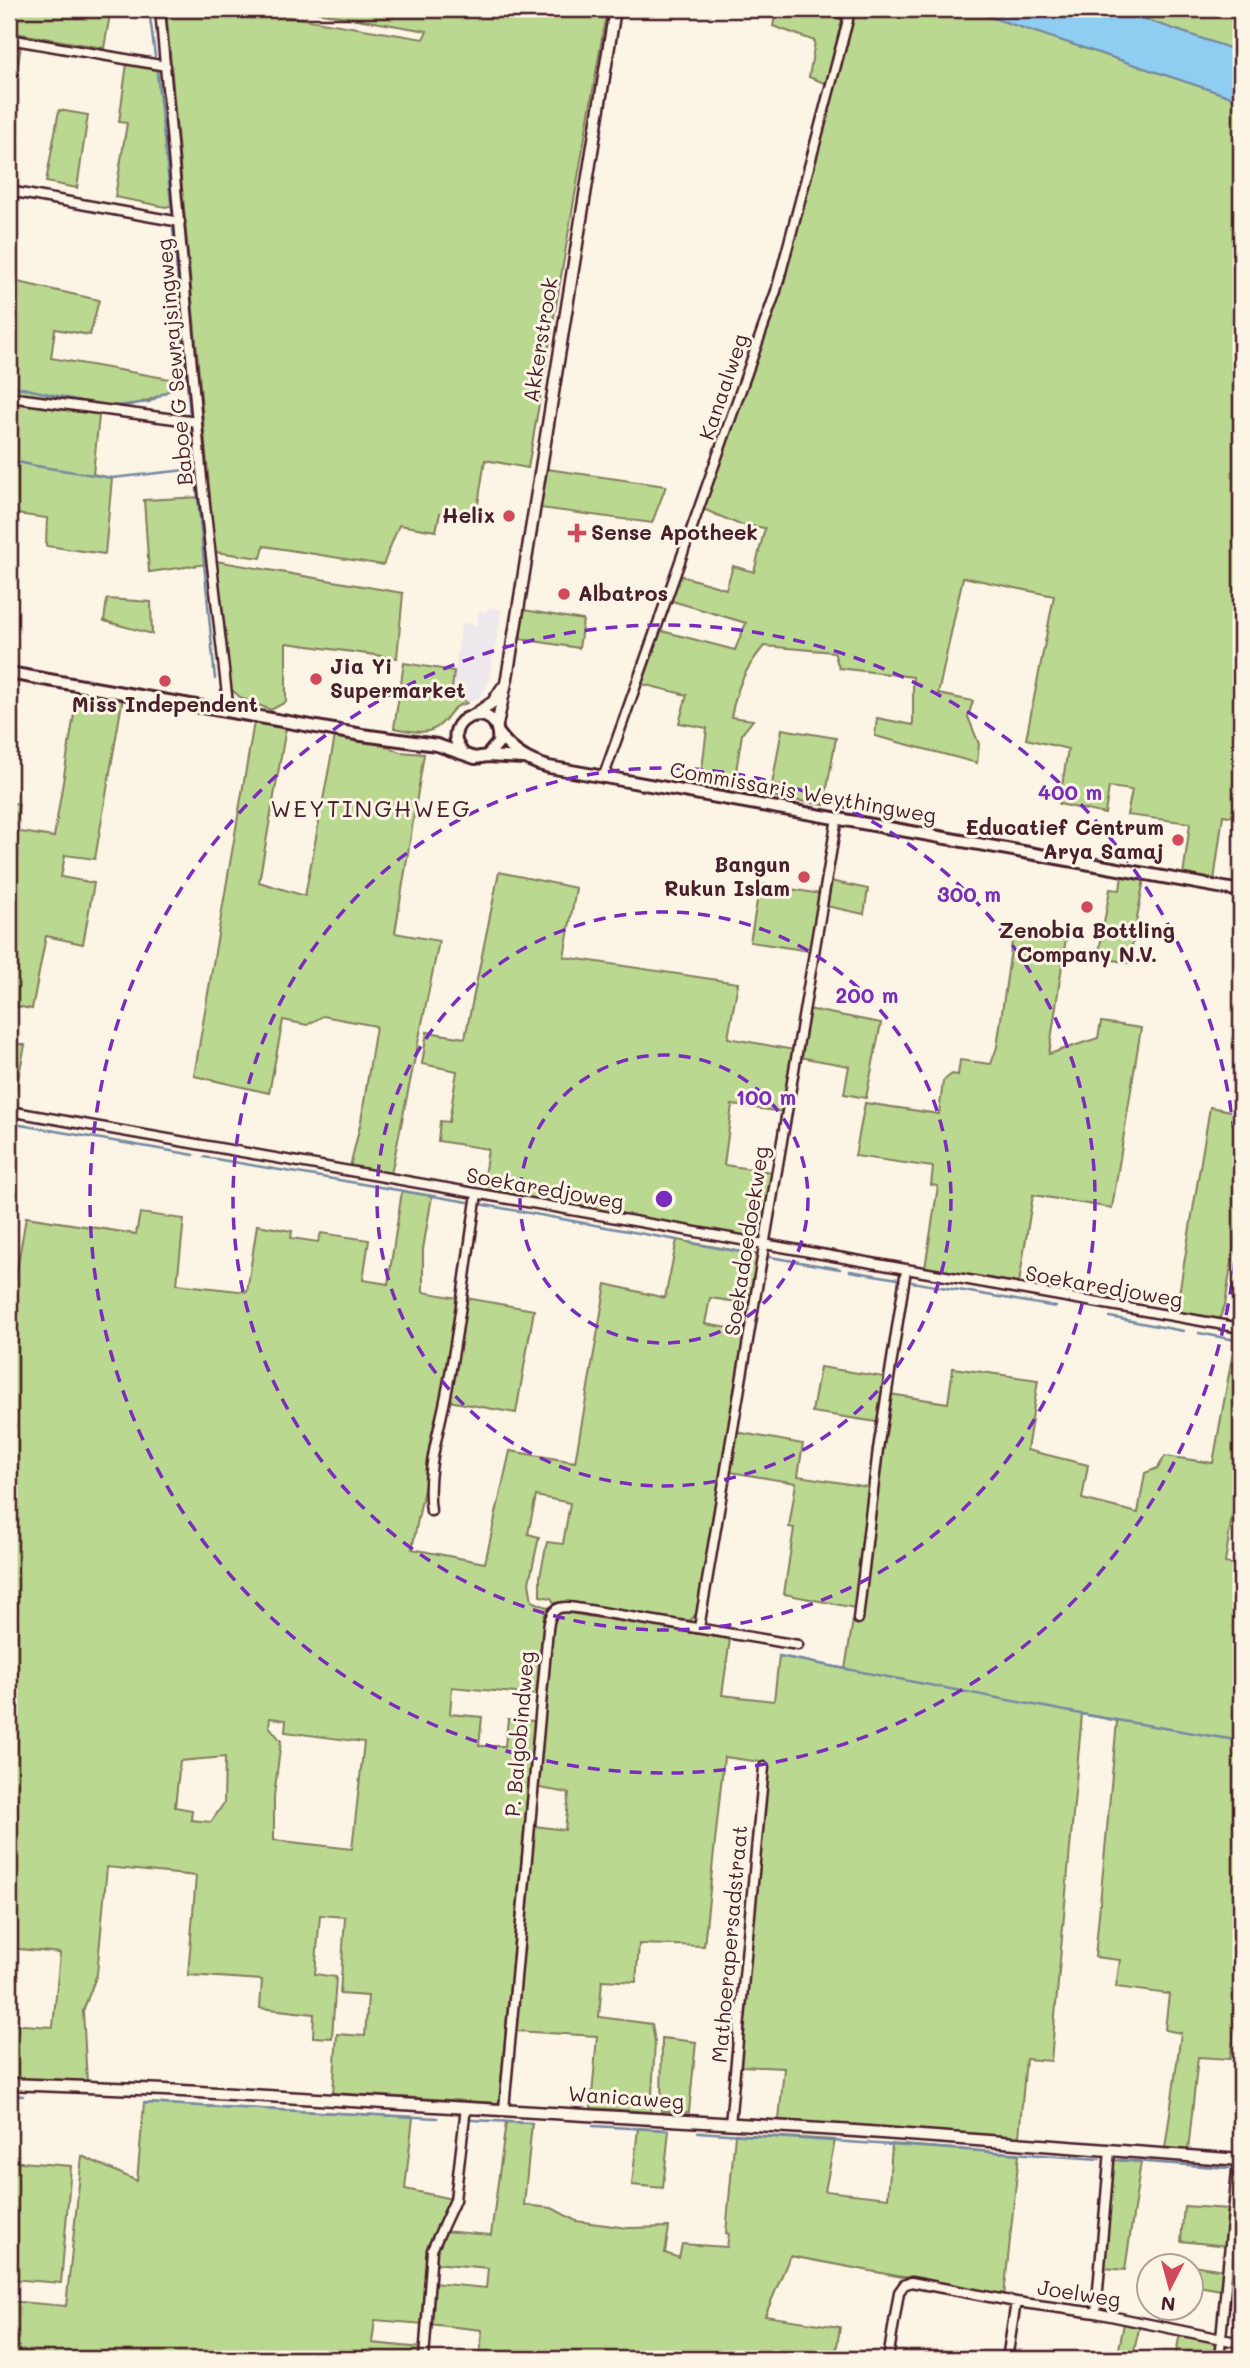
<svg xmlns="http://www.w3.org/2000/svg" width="1250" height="2368" viewBox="0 0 1250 2368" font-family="Mali,sans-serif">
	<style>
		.built { fill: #eee7eb }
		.green { fill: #bbd890; stroke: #827c5e; stroke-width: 2; fill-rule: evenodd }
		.water { fill: #90cef1; stroke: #7488a2; stroke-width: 2 }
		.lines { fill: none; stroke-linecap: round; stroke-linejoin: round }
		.stream { stroke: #7488a2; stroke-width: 2.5 }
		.minor-casing { stroke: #4a1f2b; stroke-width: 13 }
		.tertiary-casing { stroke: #4a1f2b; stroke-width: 15 }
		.secondary-casing { stroke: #4a1f2b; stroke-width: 16 }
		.minor { stroke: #fcf5e5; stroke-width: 8 }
		.tertiary { stroke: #fcf5e5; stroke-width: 10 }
		.secondary { stroke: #fcf5e5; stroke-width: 10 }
		.ring { fill: none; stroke: #7b2cbf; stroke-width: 3.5; stroke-dasharray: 12 9 }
		.poi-dot { fill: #d1495b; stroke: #fcf5e5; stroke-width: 2.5 }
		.labels { text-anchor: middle; stroke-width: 6; stroke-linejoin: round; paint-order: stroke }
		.street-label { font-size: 21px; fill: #4a1f2b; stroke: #fcf5e5 }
		.poi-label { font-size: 21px; font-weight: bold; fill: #4a1f2b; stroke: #fcf5e5; text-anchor: end }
		.quarter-label { font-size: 24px; letter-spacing: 2px; fill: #4a1f2b; stroke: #fcf5e5 }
		.centre { fill: #7b2cbf; stroke: #fcf5e5; stroke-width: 3.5 }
		.ring-label { font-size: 21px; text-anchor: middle; font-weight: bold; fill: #7b2cbf; stroke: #fcf5e5; stroke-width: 6; stroke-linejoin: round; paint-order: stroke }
	</style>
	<rect width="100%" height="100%" fill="#fcf5e5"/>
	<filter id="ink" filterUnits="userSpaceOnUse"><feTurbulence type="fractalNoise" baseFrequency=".0143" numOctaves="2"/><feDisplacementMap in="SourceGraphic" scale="14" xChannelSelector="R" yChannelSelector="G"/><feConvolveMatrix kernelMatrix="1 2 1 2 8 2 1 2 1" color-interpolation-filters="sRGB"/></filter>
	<g filter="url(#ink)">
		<path class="built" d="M488,607L502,610L488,684L479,697L467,703L452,689L462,623L477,625L479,611L487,612Z"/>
		<path class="green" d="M9,9H111L104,48L9,32Z
			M166,9H243L423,39L427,31L298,9H607L528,468L485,460L476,517L440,513L436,531L399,525L383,565L264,546L261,558L215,552Z
			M750,9H824L844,16L838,48L827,84L809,77L815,41L773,26L775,16Z
			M843,9H966L1241,100V818L1223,815L1214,881L1183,876L1190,823L1127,815L1132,790L1109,787L1105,814L1059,804L1068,749L1026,739L1054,596L963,577L938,694L973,701L968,717L979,744L977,763L875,736L877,718L913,725V677L839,668L834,652L764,646C744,670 737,687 731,717L753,720L742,734L733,790L700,785L707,728L679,723L687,695L638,683L658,630L735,650L746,623L669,600L678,575L726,589L733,566L754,572L765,528L738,524L703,509L778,294L846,48L851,13Z
			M1115,9H1241V52Z
			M9,43L21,45L12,102L9,101Z
			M127,63L159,69L162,74L175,204L166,207L115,197L127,123L119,122Z
			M59,110L88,115L77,188L46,182Z
			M9,194L17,195L9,248Z
			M9,280L99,300L90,335L55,329L51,358L170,379H187C162,397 132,410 100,406L93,474L112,478L105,554L46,546L47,518L9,513Z
			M547,469L666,486L652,523L540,508Z
			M202,497L208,564L149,572L144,500Z
			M216,561L403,593L397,658L286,643V702L271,710L241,698L231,689Z
			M107,599L151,602L152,634L104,621Z
			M524,610L583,620L579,648L520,639Z
			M404,663L454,671L452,689L467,703C449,708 453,712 442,723C429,737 411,731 394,728Z
			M78,690L123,697L95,859L65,855L61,877L94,883L83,944L46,936L32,1009L9,1005V802L19,804L14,831L54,837Z
			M254,722L286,728L259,882L305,896L335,736L380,744L400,752L424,754L395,933L439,941L391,1174L350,1167L361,1121L376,1026L323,1016L307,1025L283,1020L269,1093L194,1076Z
			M782,729L836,738L824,805L770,796Z
			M499,872L576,888L564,957L738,983L728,1038L794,1050L783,1112L732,1105L724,1165L772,1172L763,1226L758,1237L753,1239L482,1191L488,1149L438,1141L440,1121L449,1122L457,1071L422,1064L427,1032L465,1038Z
			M1122,875L1144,879L1129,963L1098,957L1110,889L1120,890Z
			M830,881L868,889L864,914L826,906Z
			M760,884L821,894L810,951L750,942Z
			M1014,928L1066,938L1049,1054L1098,1038L1101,1022L1141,1028L1112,1208L1033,1195L1019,1283L925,1268L938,1186L931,1185L933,1167L855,1156L865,1103L939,1114L943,1081L952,1074L958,1075L960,1060L991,1064L997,1047Z
			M808,1009L881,1023L866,1098L844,1094L849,1066L799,1057Z
			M9,1042L25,1045L13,1105L9,1104Z
			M1210,1107L1241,1113V1200L1225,1305L1219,1320L1176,1312Z
			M402,1191L432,1196L423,1249V1292L458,1298L446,1379L412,1549L485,1563L510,1451L575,1462L606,1284L665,1298L677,1240L760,1255L751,1304L710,1298L705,1324L747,1331L698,1611L691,1620L684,1621L561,1602L554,1603L551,1598L540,1596V1576L547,1542L563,1544L570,1503L536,1496L528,1534L539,1537L529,1583L532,1601L549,1608L544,1616L536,1695L452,1687L450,1714L482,1717L479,1746H505L508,1719L534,1721L499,2103L333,2093L337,2034L365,2036L368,1996L340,1994L345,1917L320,1915L315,1974L336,1977L332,2038L313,2037L314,2014L260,2008L262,1980L188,1975L196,1876L107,1867L97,1974L83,2011L87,2082L9,2078V2024L53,2027L60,1953L9,1948V1872L16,1815L9,1814V1293H13L26,1217L136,1234L140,1213L184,1219L177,1284L247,1292L257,1225L292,1231L291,1238L318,1242L321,1233L369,1240L363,1280L388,1284ZM270,1718L286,1720L285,1732L364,1742L352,1849L274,1840V1796L281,1741L269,1726ZM225,1757L224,1803L211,1822L191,1820L192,1810L175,1807L180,1761Z
			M466,1298L534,1310L516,1413L448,1401Z
			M1235,1340L1241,1341V1456L1225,1563L1241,1566V1623L1232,1677L1238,1679L1241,1663V1942L1238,1978L1241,1979V2022H1236L1230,2059L1198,2057L1188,2151L1165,2149L1181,2033L1165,2030L1169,1994L1116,1987L1120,1960L1095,1957L1117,1721L1082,1714L1051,2061L1026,2059L1019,2137L779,2120L784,2068L741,2066L768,1763L724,1757L704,1946L639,1944L636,1982L602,1980L599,2017L652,2024L655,2042L651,2112L591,2108L597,2036L516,2031L534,1826L565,1830L569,1793L539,1788L552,1625L557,1616L562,1612L730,1639L722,1695L774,1701L779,1656L845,1669L855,1608L784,1594L794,1528L789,1527L796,1483L730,1472L736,1432L803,1444L798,1476L875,1488L889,1394L948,1403L953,1368L1038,1380L1027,1450L1088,1465L1082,1499L1138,1513L1145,1473L1158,1468L1165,1456L1213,1463Z
			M820,1367L884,1377L877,1422L812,1412Z
			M662,2038L696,2042L689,2112L661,2111Z
			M144,2103L413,2117L405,2189L452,2199L429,2249L424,2324L375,2320L372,2343L422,2348L421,2359H9V2301L66,2306L82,2156L137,2181Z
			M506,2122L532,2123L524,2205L552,2208L576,2221L628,2228L669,2227L665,2253L679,2258L682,2244L727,2247L729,2234L726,2233L735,2134L835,2140L825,2191L888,2198L892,2144L1019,2154L1004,2296L790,2256L765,2316L840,2327L835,2359H480L482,2330L429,2324L433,2283L486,2288L488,2268L434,2263L435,2246L443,2231L491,2235Z
			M638,2128L669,2130L663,2188L632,2185Z
			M1113,2160L1141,2162L1125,2270L1104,2268Z
			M9,2161L71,2166L61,2283L10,2279L9,2287Z
			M1184,2206L1229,2209L1227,2246L1181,2241Z
			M1179,2263L1225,2270L1222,2290L1191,2285L1190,2266H1178Z
			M1124,2323L1140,2325L1132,2359H1117Z
			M1180,2333L1215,2342L1216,2359H1175Z"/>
		<path class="water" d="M966,9H1115L1241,52V100Z"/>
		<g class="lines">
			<path class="stream" d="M149,9L155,56
				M157,72L172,212
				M173,229L190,416
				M9,385L98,405
				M108,407L149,402L186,380
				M191,426L215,679
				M9,460L36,466L112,478L195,469
				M9,1123L194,1155
				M204,1157L468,1202
				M479,1204L677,1240
				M690,1243L752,1254
				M770,1257L840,1269
				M850,1271L898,1279
				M912,1282L1056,1307
				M1110,1317L1183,1331
				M1199,1333L1241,1341
				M779,1656L1081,1714L1241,1741
				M9,2095L23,2096
				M144,2103L437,2118
				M472,2120L532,2123
				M593,2126L667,2130
				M698,2132L1100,2159
				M1119,2160L1229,2168"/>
			<g class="minor-casing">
				<path id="minor" d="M160,9L202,479L229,712
					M9,39L166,66
					M9,191L180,222
					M9,397L197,422
					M603,778L776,291L848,20V16L833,9
					M9,1111L1241,1328
					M431,1511C425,1469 441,1426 448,1385C460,1322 467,1258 477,1194
					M858,1619L878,1449L906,1270
					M699,1628L837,818
					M504,2109L548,1629C551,1600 566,1607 589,1610L798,1645
					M730,2124L764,1767
					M1096,2313L1110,2150
					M424,2359L432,2250L455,2200L466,2107
					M888,2359L899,2292L904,2285L911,2282L1016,2302L1096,2313L1241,2343
					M1007,2359L1016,2302
					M1219,2359L1238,2160"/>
			</g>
			<g class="tertiary-casing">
				<path id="tertiary" d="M474,715L493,702L502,688
					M497,725L507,678L615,9
					M9,2084L165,2090L855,2131L1241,2160"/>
			</g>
			<g class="secondary-casing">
				<path id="secondary" d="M9,673L362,735L437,745L475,758L487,756L498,743C503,694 433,718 463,753
					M499,734C512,752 528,762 549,767L1241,891
					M487,756L523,758"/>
			</g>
			<use href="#minor" class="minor"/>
			<use href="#tertiary" class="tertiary"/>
			<use href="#secondary" class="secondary"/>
		</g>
	</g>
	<g class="ring">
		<circle cx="664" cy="1199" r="144"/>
		<circle cx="664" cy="1199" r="287"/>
		<circle cx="664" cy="1199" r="431"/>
		<circle cx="664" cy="1199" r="574"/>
	</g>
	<g class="poi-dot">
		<circle cx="509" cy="516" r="7"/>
		<path d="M573.5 522.5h7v7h7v7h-7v7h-7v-7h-7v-7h7z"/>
		<circle cx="564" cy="594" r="7"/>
		<circle cx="316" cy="679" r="7"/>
		<circle cx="165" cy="681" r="7"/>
		<circle cx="1178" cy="840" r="7"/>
		<circle cx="804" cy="877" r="7"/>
		<circle cx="1087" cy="907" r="7"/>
	</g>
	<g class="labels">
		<g class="street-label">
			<text transform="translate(541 340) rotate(-81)" y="7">Akkerstrook</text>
			<text transform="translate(175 362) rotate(-95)" y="7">Baboe G Sewrajsingweg</text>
			<text transform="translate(724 387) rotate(-71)" y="7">Kanaalweg</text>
			<text transform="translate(803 793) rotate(10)" y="7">Commissaris Weythingweg</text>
			<text transform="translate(545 1189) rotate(10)" y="7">Soekaredjoweg</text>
			<text transform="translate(747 1241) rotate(-81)" y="7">Soekadoedoekweg</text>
			<text transform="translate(1104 1287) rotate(10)" y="7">Soekaredjoweg</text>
			<text transform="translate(520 1734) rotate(-85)" y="7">P. Balgobindweg</text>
			<text transform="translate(730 1944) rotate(-85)" y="7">Mathoerapersadstraat</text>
			<text transform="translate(626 2098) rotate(4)" y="7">Wanicaweg</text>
			<text transform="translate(1079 2294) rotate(9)" y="7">Joelweg</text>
		</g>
		<g class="poi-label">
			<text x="495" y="523">Helix</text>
			<text x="591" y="540" text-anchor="start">Sense Apotheek</text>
			<text x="578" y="601" text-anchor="start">Albatros</text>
			<text x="330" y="674" text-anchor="start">Jia Yi<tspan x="330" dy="24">Supermarket</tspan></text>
			<text x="165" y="712" text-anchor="middle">Miss Independent</text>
			<text x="1164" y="835">Educatief Centrum<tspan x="1164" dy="24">Arya Samaj</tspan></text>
			<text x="790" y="872">Bangun<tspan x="790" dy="24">Rukun Islam</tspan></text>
			<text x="1087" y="938" text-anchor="middle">Zenobia Bottling<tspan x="1087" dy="24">Company N.V.</tspan></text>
		</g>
		<g class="quarter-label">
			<text x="371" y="817">WEYTINGHWEG</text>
		</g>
	</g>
	<circle cx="664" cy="1199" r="10" class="centre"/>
	<g class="ring-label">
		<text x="1070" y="800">400 m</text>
		<text x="969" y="902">300 m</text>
		<text x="867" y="1003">200 m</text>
		<text x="766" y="1105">100 m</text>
	</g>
	<rect width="1250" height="2368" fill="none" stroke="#fcf5e5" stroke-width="35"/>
	<rect x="18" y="18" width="1215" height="2333" fill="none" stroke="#4a1f2b" stroke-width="2.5" filter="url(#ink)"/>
	<g transform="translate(1170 2287) rotate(186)"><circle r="33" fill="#fcf5e5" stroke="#b59f9b" stroke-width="2"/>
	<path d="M0-5L12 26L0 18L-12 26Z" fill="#d1495b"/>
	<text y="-10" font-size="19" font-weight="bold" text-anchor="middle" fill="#4a1f2b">N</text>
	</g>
</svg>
